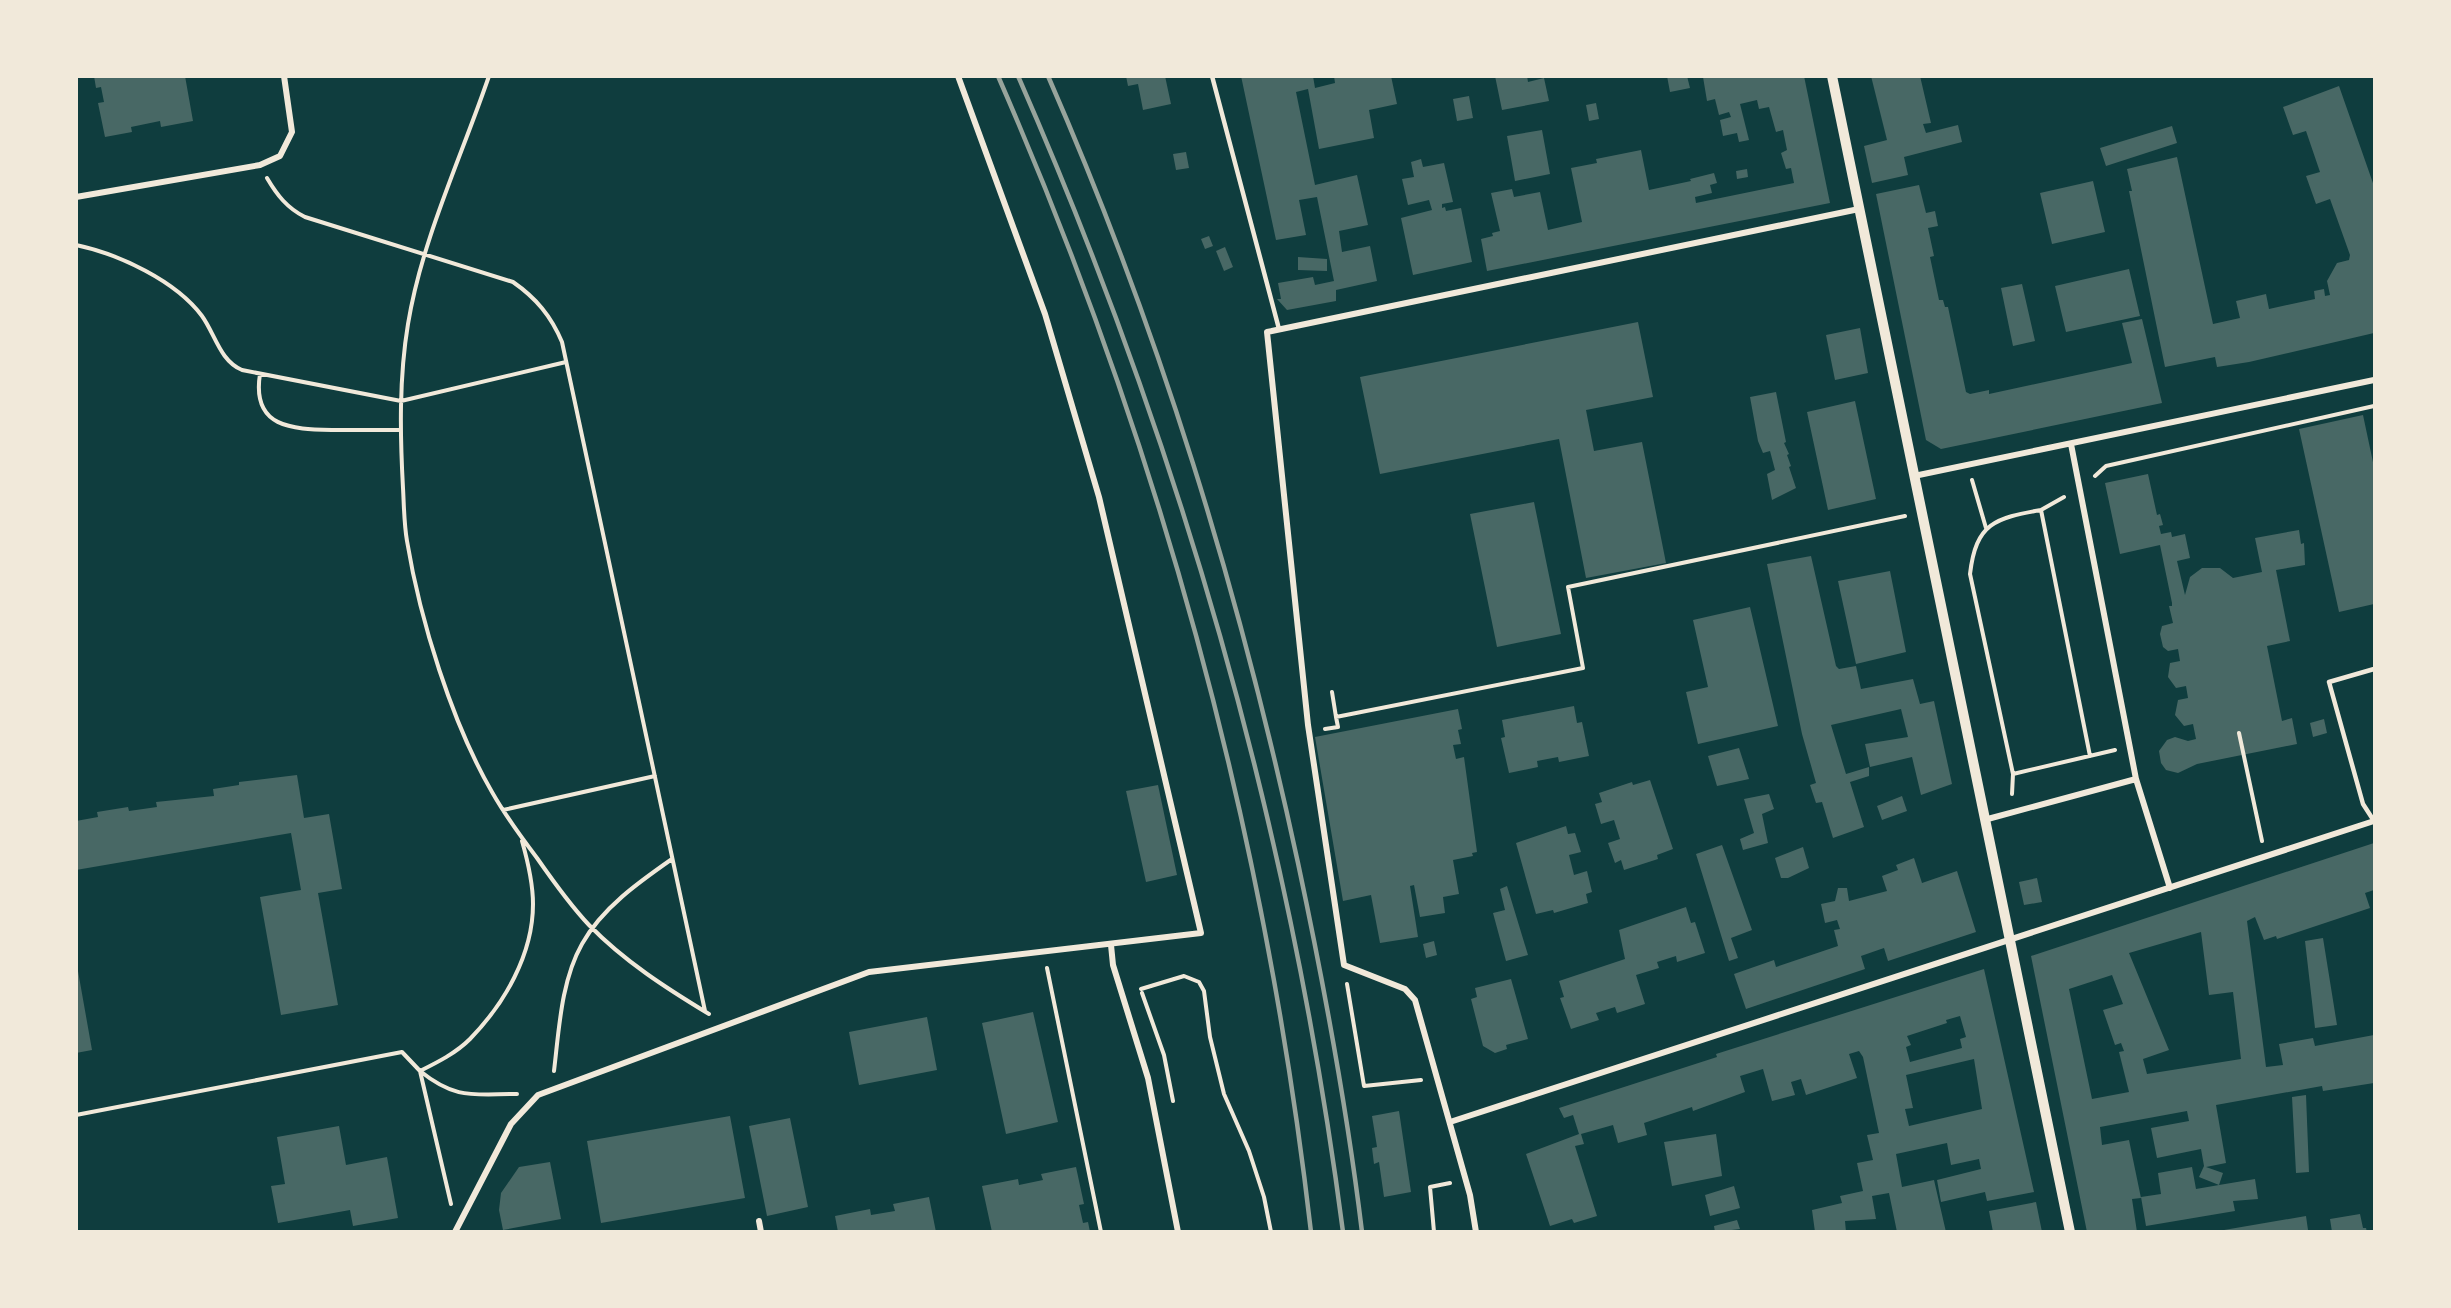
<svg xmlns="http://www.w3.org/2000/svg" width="2451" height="1308" viewBox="0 0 2451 1308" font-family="Montserrat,sans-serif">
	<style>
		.building { fill: #486865; fill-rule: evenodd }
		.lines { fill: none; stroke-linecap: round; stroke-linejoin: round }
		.path { stroke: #f1e9da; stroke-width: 4 }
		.service { stroke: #f1e9da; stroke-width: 4.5 }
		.minor { stroke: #f1e9da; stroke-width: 6 }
		.tertiary { stroke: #f1e9da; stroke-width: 10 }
		.rail { stroke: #97a49c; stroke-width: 4.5 }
	</style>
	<rect width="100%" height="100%" fill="#0f3d3e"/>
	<path class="building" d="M94,76H185L193,121L161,127L160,121L131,127L132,132L105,137L98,103L104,102L101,87L96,88Z
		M1126,76H1165L1171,104L1143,110L1138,84L1128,86Z
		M1241,76H1313L1315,88L1335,83L1334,76H1391L1397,104L1369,110L1374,138L1319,149L1308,89L1296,92L1315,185L1357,175L1368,225L1339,231L1342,252L1370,246L1377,281L1336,290V301L1287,310L1277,299H1281L1278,283L1313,277L1315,285L1334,281L1317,197L1299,200L1306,235L1276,240Z
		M1495,76H1527L1528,82L1544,78L1549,101L1502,110Z
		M1667,76H1687L1690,88L1670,92Z
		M1804,76L1830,203L1487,271L1481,239L1493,236L1492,233L1500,231L1491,193L1512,189L1514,197L1540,192L1548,230L1582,222L1571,168L1597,163L1596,159L1641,150L1649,190L1691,181L1690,179L1714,173L1717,183L1710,185L1712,193L1695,197L1696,203L1794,183L1791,168L1786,169L1781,153L1787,150L1783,130L1776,132L1769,107L1759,109L1757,100L1740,104L1749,140L1739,142L1737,133L1723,136L1720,120L1731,117L1729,112L1719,115L1715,99L1707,101L1703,77Z
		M1871,76H1920L1931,123L1923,124L1926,133L1958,125L1962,142L1904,157L1908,175L1872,183L1864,146L1887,140Z
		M2339,86L2374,186V333L2249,362L2217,367L2215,357L2165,367L2129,191H2132L2127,169L2177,157L2213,324L2240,318L2236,301L2266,294L2269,309L2315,299L2314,291L2324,289L2325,296L2330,295L2327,281L2337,263L2349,260L2350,255L2330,199L2316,204L2306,176L2320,172L2306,131L2293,135L2283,107Z
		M1469,96L1473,118L1457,121L1453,99Z
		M1596,103L1599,119L1589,121L1586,105Z
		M2172,126L2177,143L2106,166L2100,148Z
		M1542,130L1550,174L1515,181L1507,136Z
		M1186,152L1189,168L1176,170L1173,154Z
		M1421,159L1423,167L1444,163L1453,202L1442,204V208L1445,207L1446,211L1461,208L1472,262L1413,275L1401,218L1432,210L1429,200L1408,205L1402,179L1414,177L1411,162Z
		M1747,169L1748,177L1737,179L1736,171Z
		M2093,181L2105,232L2052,244L2040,193Z
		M1919,185L1926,213L1935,211L1938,226L1928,228L1934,256L1930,257L1939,300H1943L1945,307H1948L1966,392L1970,394L1989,390V394L2132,363L2122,323L2142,319L2162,403L1941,449L1926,440L1876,194Z
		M1209,236L1213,246L1205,249L1201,239Z
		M1225,247L1233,267L1224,271L1216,251Z
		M1298,257L1327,259V271L1298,270Z
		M2129,269L2140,316L2066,332L2055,286Z
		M2022,284L2035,341L2013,346L2001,288Z
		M1638,322L1653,397L1586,410L1594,451L1642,442L1666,563L1586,578L1559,439L1380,474L1360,377Z
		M1860,328L1868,373L1835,380L1826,335Z
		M1776,392L1786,442L1784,443L1789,454L1787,455L1791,466L1789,467L1796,488L1772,500L1767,474L1775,470L1770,451L1763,453L1758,441L1750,397Z
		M1855,401L1876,499L1828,510L1807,412Z
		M2363,415L2374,467V604L2339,612L2299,429Z
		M2148,474L2157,515L2160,514L2163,525L2159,526L2161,534L2171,532L2172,537L2185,534L2190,558L2177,561L2185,595L2190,577L2202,568H2220L2233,578L2262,572L2255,538L2299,530L2301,544L2304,543L2305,565L2276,570L2290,641L2267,646L2282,721L2292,718L2297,744L2197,764L2178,773L2166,770L2161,763L2159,751L2167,740L2175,737L2188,741L2196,739L2193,724L2184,726L2175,715L2178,700L2188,698L2186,686L2176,688L2168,677L2170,663L2180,661L2178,649L2168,651L2163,647L2160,634L2162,626L2173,623L2169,606H2172V603L2160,545L2120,554L2105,483Z
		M1534,502L1561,634L1497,647L1470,514Z
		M1811,556L1836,666L1839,669L1856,666L1861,689L1913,679L1920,704L1934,701L1952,784L1921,795L1912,757L1870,767L1865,744L1908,737L1901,709L1831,725L1846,774L1869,767V776L1850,782L1864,827L1833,838L1822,802L1816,803L1810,785L1816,783L1802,734L1767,564Z
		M1890,571L1906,652L1856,664L1838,581Z
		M1750,607L1778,726L1698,744L1686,692L1708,687L1693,620Z
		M1574,706L1577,723L1582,722L1589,756L1559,762L1558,757L1537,761L1538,767L1509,773L1501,738L1505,737L1502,720Z
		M1458,709L1462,729L1458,730L1461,744L1453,745L1456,759L1464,757L1477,852L1472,853L1473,856L1453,860L1459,894L1443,897L1445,913L1420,917L1414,885L1410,886L1418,937L1380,943L1371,895L1343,901L1315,737Z
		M2324,719L2327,733L2313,737L2310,723Z
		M1739,748L1749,779L1717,786L1708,756Z
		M297,775L304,818L329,814L342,889L318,893L338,1005L281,1015L260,897L301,890L291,833L76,870V821L98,817L97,812L128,807L129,811L157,807L156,802L214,796L213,789L239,785V782Z
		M1650,780L1673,849L1657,855L1658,859L1624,870L1621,860L1615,863L1608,843L1620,839L1614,820L1601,824L1595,804L1602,802L1599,793L1632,782L1633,785Z
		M1158,785L1177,875L1146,882L1126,791Z
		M1769,794L1774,809L1762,814L1768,843L1743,850L1740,839L1754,833L1744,799Z
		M1902,796L1907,811L1882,820L1877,806Z
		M1566,826L1568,834L1575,833L1581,852L1569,855L1574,875L1587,871L1592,892L1586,894L1588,903L1554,913L1553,910L1536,914L1516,843Z
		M2374,843V890L2365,893L2370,908L2277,939L2276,936L2264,940L2255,917L2247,921L2266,1067L2283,1065L2279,1044L2313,1038L2315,1046L2374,1035V1083L2323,1091L2322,1086L2216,1105L2226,1163L2206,1167L2223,1173L2219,1185L2255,1179L2258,1199L2233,1201L2235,1211L2146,1226L2141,1197L2161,1194L2158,1173L2192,1167L2196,1189L2219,1185L2199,1177L2204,1166L2201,1149L2157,1158L2151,1128L2189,1121L2187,1111L2100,1127L2102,1145L2129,1140L2141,1198L2132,1199L2137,1232H2087L2031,956ZM2201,932L2209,995L2233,992L2241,1059L2147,1074L2143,1059L2169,1050L2129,953ZM2112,975L2123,1004L2103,1010L2115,1045L2121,1043L2124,1051L2119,1052L2129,1092L2092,1099L2069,989Z
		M1722,845L1752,930L1731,938L1738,958L1729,961L1696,854Z
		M1803,847L1809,868L1788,878H1781L1775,858Z
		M1914,858L1922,883L1957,871L1976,932L1888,961L1884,948L1861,956L1865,969L1746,1009L1734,974L1774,960L1776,967L1838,946L1834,930L1840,929L1837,920L1825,923L1821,904L1835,901L1838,888H1847L1849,901L1887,891L1882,876L1898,870L1896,865Z
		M2037,878L2042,902L2024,905L2019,882Z
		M1507,886L1528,955L1506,961L1493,913L1505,910L1500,889Z
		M1686,907L1691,923L1695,922L1705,953L1677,962L1676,956L1657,962L1659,968L1636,975L1645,1004L1617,1013L1615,1007L1596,1013L1599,1020L1571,1029L1560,998L1564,997L1559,981L1625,959L1619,930Z
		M2323,938L2337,1025L2315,1028L2305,941Z
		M1434,941L1437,955L1426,958L1423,944Z
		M1984,969L2034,1192L1987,1201L1985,1192L1941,1202L1937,1180L1981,1169L1979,1159L1951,1165L1947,1143L1896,1154L1902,1187L1934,1180L1946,1232H1897L1889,1193L1872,1196L1876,1219L1845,1221L1846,1232H1815L1812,1210L1842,1203L1840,1196L1863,1191L1857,1163L1873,1160L1867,1135L1879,1133L1863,1057L1859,1051L1849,1054L1857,1078L1806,1095L1801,1079L1791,1082L1795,1095L1772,1101L1763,1069L1740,1076L1745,1092L1693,1111L1692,1107L1644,1123L1647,1135L1618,1143L1613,1125L1581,1134L1584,1144L1575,1146L1597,1216L1574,1223L1572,1219L1550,1226L1526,1154L1579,1134L1573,1115L1564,1118L1559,1108L1717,1057L1716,1054ZM1960,1016L1966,1037L1960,1039L1962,1048L1910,1062L1906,1047L1911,1045L1907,1036L1947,1023L1946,1020ZM1974,1059L1982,1109L1909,1126L1905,1109L1913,1108L1906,1075Z
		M78,971L92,1050L76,1053V972Z
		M1511,979L1528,1039L1506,1045L1507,1049L1495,1053L1483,1046L1471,999L1477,997L1475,988Z
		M1033,1012L1058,1122L1006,1134L982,1023Z
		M927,1017L937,1070L859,1085L849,1032Z
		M2306,1095L2309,1172L2296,1173L2292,1097Z
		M1399,1111L1411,1192L1384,1197L1379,1162L1374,1164L1372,1148L1377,1147L1372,1116Z
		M730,1116L745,1198L601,1223L587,1141Z
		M790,1118L808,1207L767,1216L749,1126Z
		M339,1126L346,1165L387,1157L398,1218L353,1226L350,1210L278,1223L271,1186L285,1184L277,1137Z
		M1716,1134L1722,1176L1672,1186L1664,1142Z
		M550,1162L561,1219L503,1230L499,1210L501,1193L519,1167Z
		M1076,1167L1084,1204L1079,1205L1083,1223L1088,1222L1090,1232H992L982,1186L1018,1179L1019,1185L1043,1180L1041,1174Z
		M1734,1186L1740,1208L1710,1216L1705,1195Z
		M929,1197L936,1232H838L835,1216L870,1209L871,1215L895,1211L893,1204Z
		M2036,1202L2042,1232H1993L1989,1211Z
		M2360,1214L2363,1228H2366L2367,1232H2332L2330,1219Z
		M2306,1216L2308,1230L2224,1232V1230Z
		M1737,1220L1740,1229L1715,1232L1714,1226Z"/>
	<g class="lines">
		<path class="path" d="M489,76C461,158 422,239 408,324C399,378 400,434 403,488C404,506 404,524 407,541C420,620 452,723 492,792C505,815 521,837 537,858C553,881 570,905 589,925C624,961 666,988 709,1014
			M267,178C277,195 287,208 305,217L513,282C536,298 551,316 562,342L705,1011
			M76,245C119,254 176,281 202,316C215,334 220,361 242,370L401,401L566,362
			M260,374C251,430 295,429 336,430C358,430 379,430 401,430
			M2095,476L2106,466L2374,406
			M1972,480L1986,528
			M2041,510L2064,497
			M1332,692L1336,717L1583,668L1568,587L1905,516
			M1325,729L1338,727L1336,717
			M2239,733L2262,841
			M2013,774L1970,574C1976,523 1995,518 2041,510L2090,756
			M2012,794L2013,774L2115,750
			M503,810L655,776
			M1047,968L1101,1232
			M1347,984L1364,1086L1421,1080
			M1141,989L1184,976L1199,982L1204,991L1210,1037L1224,1094L1249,1151L1264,1197L1271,1232
			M1142,993L1164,1055L1173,1101
			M554,1071C559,1030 561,981 582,944C602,908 639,882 672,859
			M517,1094C473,1094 456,1100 420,1071C438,1062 456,1053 470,1039C504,1004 533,955 533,904C533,882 528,862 522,841
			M76,1115L402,1052L420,1071L451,1204
			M1434,1232L1430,1187L1450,1183"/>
		<path class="service" d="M1212,76L1279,329
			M2374,821L2363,804L2329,682L2374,669"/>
		<path class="minor" d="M76,197L260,165L280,156L292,132L284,76
			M2071,444L2136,779L2170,888
			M1914,476L2374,380
			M1984,820L2136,779
			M1111,945L1113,965L1148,1078L1178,1232
			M1450,1122L2374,821
			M759,1221L761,1232
			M455,1232L511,1124L538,1095L869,972L1201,933L1099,497L1045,314L958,76
			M1476,1232L1470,1195L1415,1000L1405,989L1344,965L1308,725L1267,332L1859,209"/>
		<path class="tertiary" d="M1832,76L2070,1232"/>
		<path class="rail" d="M998,76C1159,444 1265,832 1311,1232
			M1018,76C1180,445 1291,832 1343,1232
			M1048,76C1160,332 1239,590 1298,863C1324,985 1347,1108 1362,1232"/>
	</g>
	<rect width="2451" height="1308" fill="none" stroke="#f1e9da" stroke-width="156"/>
</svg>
